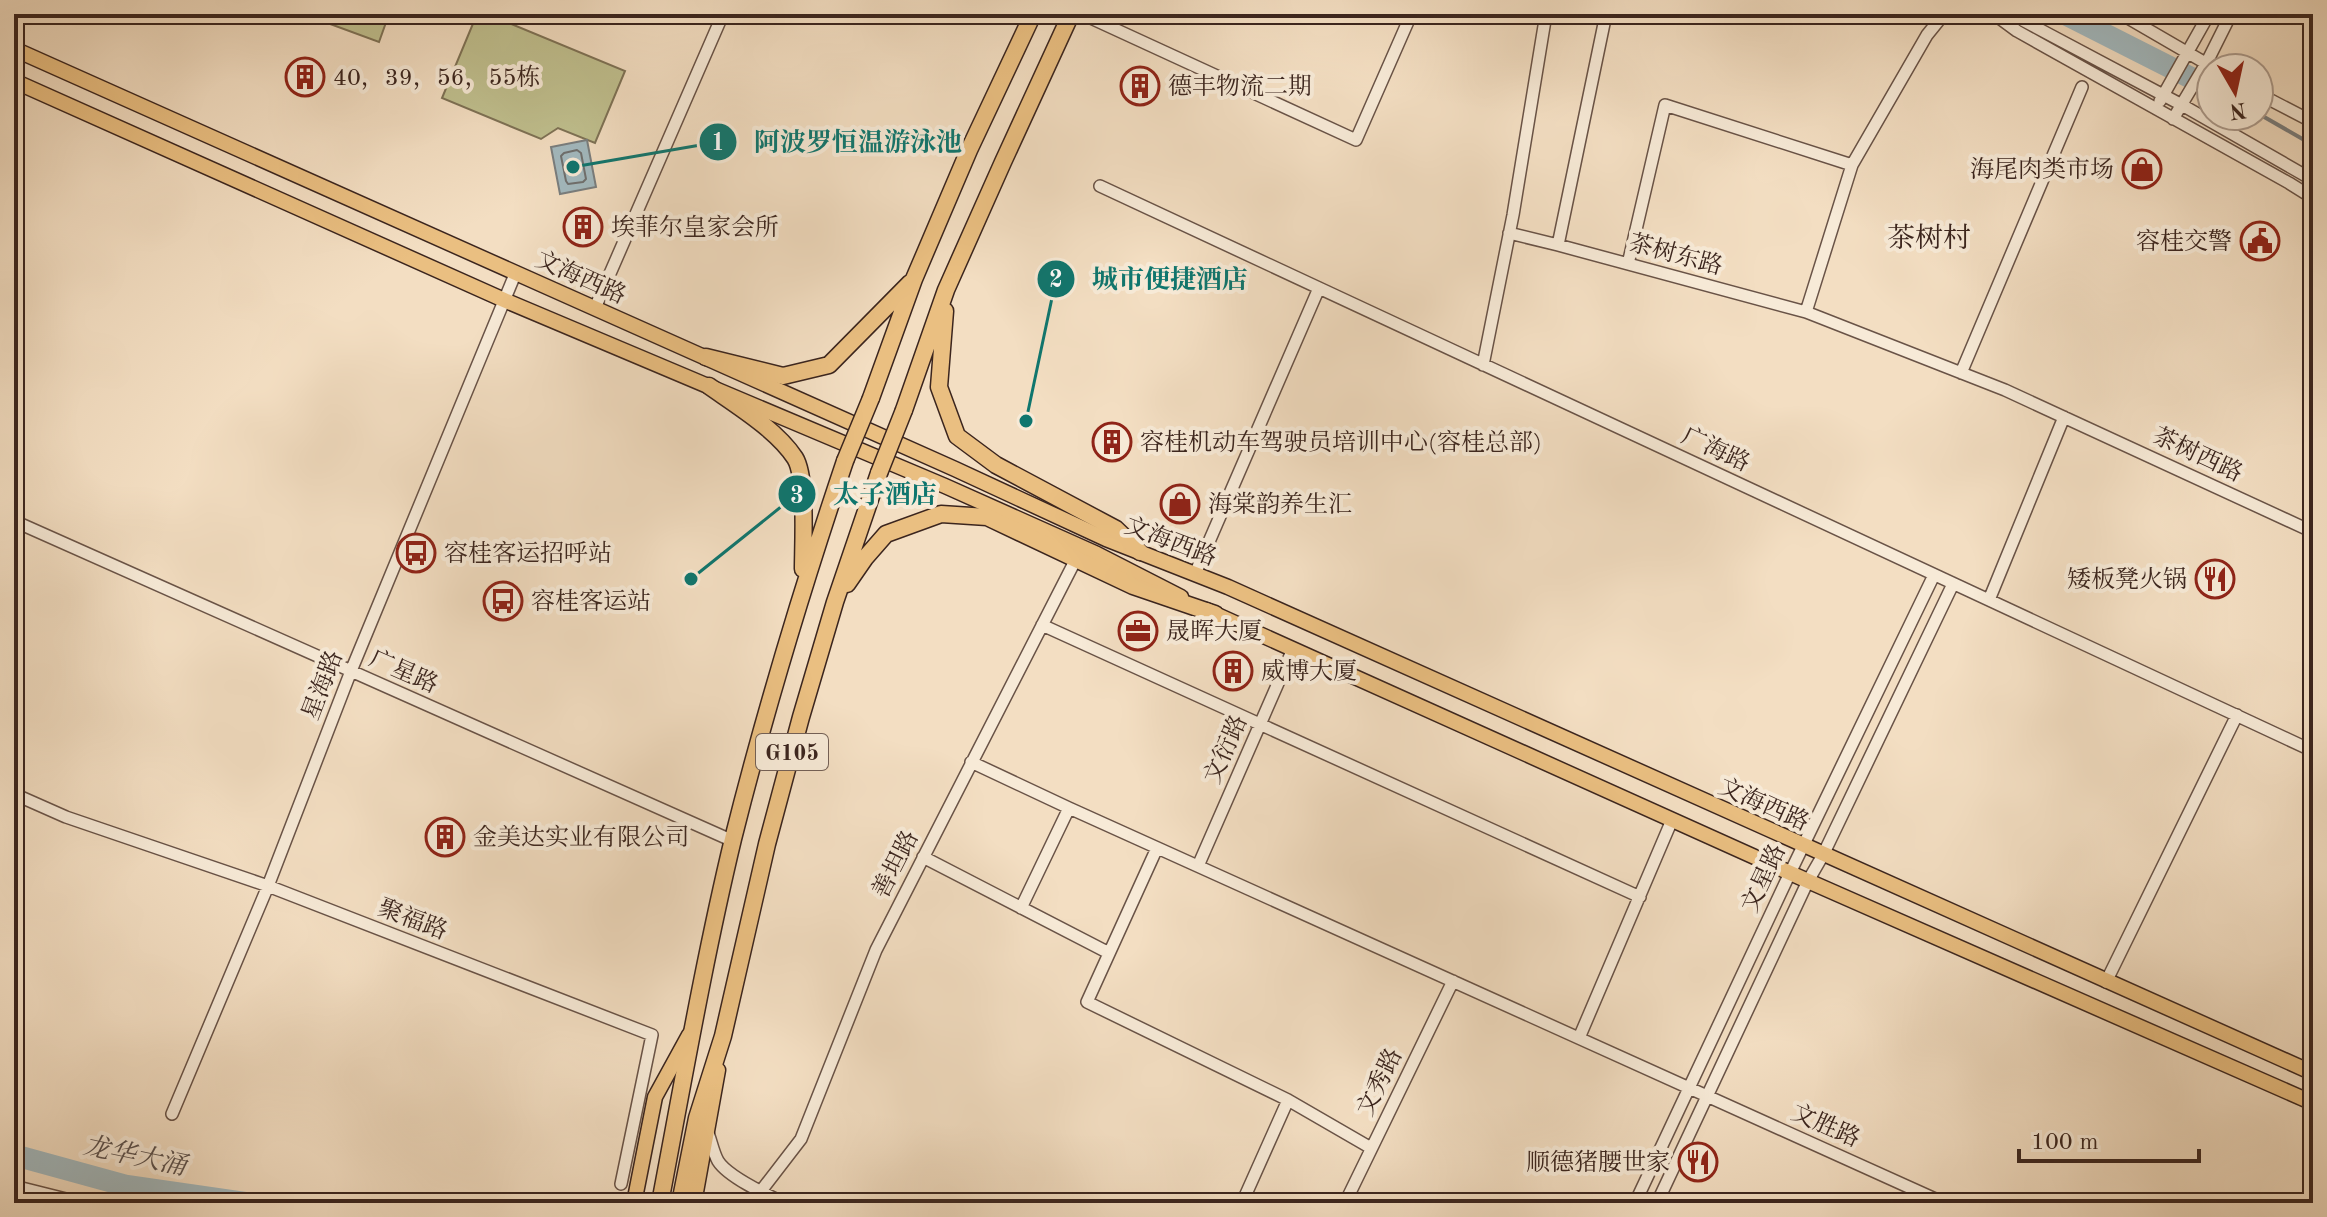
<svg xmlns="http://www.w3.org/2000/svg" width="2327" height="1217" viewBox="0 0 2327 1217" font-family="'Old Standard TT','Noto Serif SC',serif">
	<style>
		.green { fill: #c0c08f; stroke: #7e7256; stroke-width: 2 }
		.water { fill: #a2b9bf; stroke: #797e7f; stroke-width: 2 }
		.lines { fill: none; stroke-linecap: round; stroke-linejoin: round }
		.shore { stroke: #6e6f6e; stroke-width: 2 }
		.stream { stroke: #797e7f; stroke-width: 4 }
		.river { stroke: #a2b9bf; stroke-width: 22 }
		.minor-casing { stroke: #695347; stroke-width: 14 }
		.major-casing { stroke: #3b251e; stroke-width: 17 }
		.highway-casing { stroke: #3b251e; stroke-width: 19 }
		.minor { stroke: #f7ead7; stroke-width: 11 }
		.major { stroke: #eabf81; stroke-width: 14 }
		.highway { stroke: #eabf81; stroke-width: 16 }
		.highway-bridge-casing { stroke: #3b251e; stroke-width: 19; stroke-linecap: butt }
		.highway-bridge { stroke: #eabf81; stroke-width: 16 }
		.labels { text-anchor: middle; stroke-width: 8; stroke-linejoin: round; paint-order: stroke }
		.shield { fill: #f7ead7; stroke: #736056; stroke-width: 2 }
		.shield-label { font-size: 22px; font-weight: bold; fill: #3b251e }
		.poi-label { font-size: 24px; fill: #3b251e; stroke: #f7ead7; text-anchor: start }
		.street-label { font-size: 24px; fill: #3b251e; stroke: #f7ead7 }
		.water-label { font-size: 26px; font-style: italic; fill: #5a514e; stroke: #f7ead7 }
		.quarter-label { font-size: 28px; fill: #3b251e; stroke: #f7ead7 }
		.leader { fill: none; stroke: #0f766e; stroke-width: 3 }
		.callout-dot { fill: #0f766e; stroke: #f7ead7; stroke-width: 3 }
		.mark-label { font-size: 24px; text-anchor: middle; font-weight: bold; fill: #fff }
		.callout-label { font-size: 26px; text-anchor: middle; font-weight: bold; fill: #0f766e; stroke: #f7ead7; stroke-width: 8; stroke-linejoin: round; paint-order: stroke }
	</style>
	<rect width="100%" height="100%" fill="#f3dec2"/>
	<filter id="stains"><feTurbulence type="fractalNoise" baseFrequency=".0025" numOctaves="4"/><feColorMatrix values="0 0 0 0 .2 0 0 0 0 .09 0 0 0 0 .02 0 0 0 .5 -.17"/></filter>
	<radialGradient id="worn" r=".72"><stop offset=".6" stop-color="#630" stop-opacity="0"/><stop offset="1" stop-color="#630" stop-opacity=".3"/></radialGradient>
	<path class="green" d="M303,14H389L379,42Z
		M477,14H487L625,71L595,143L558,128L541,139L442,98Z"/>
	<path class="water" d="M587,140L596,187L560,194L551,147Z"/>
	<g class="lines">
		<path class="shore" d="M577,150L581,153L586,179L583,182L568,184L566,181L561,156L564,153Z"/>
		<path class="stream" d="M2259,114L2313,145"/>
		<path class="river" d="M2065,14L2211,88
			M14,1155L127,1186L245,1203"/>
		<g class="minor-casing">
			<path id="minor" d="M1082,14L1356,140L1410,17L1469,14
				M1606,14L1558,245L1806,312L2005,390L2313,532
				M1994,14L2017,31L2289,183L2313,198
				M2015,14L2022,20L2182,105L2313,180
				M2121,14L2214,68
				M2259,94L2313,122
				M2160,101L2209,14
				M2173,119L2207,62L2231,14
				M1100,186L2313,751
				M1509,233L1558,245
				M1628,264L1665,105L1852,165
				M595,308L723,14
				M1806,312L1852,165L1927,35L1944,14
				M1483,365L1513,215L1546,14
				M1961,373L2082,87
				M14,521L733,841
				M1195,574L1319,288
				M1989,600L2064,417
				M1042,625L1640,897
				M971,762L1069,808L1944,1203
				M14,794L66,817L268,886L652,1035L621,1184
				M1157,848L1087,1002L1288,1100L1371,1148
				M923,857L1109,953
				M1198,866L1293,649
				M1021,908L1069,808
				M2106,982L2237,715
				M1579,1038L1672,820
				M172,1114L268,886L351,671L516,272
				M707,1130C711,1140 713,1152 718,1161C728,1177 767,1195 784,1203
				M14,1186L82,1203
				M761,1191L801,1139L876,950L1076,559
				M1242,1203L1288,1100
				M1345,1203L1453,981
				M1635,1203L1790,873L1934,575
				M1657,1203L1808,881L1823,855L1953,584"/>
		</g>
		<g class="major-casing">
			<path id="major" d="M14,49L955,469L1106,539L1228,587L2313,1073
				M14,81L504,300L945,486L1097,554L1181,597
				M1206,610L1808,881L2313,1103
				M634,1203L655,1097L689,1035
				M694,1203L718,1070"/>
		</g>
		<g class="highway-casing">
			<path id="highway" d="M945,311L939,387L957,436L996,465L1116,529L1140,552
				M706,357L783,376L829,365L910,283
				M709,386C736,405 777,430 795,458C807,477 803,545 803,569
				M871,398L914,279L969,150L1033,14
				M904,410L946,290L1003,162L1071,14
				M847,584L865,558L886,534L941,514L987,517L1133,586L1215,614
				M660,1203C683,1082 704,960 733,839C765,711 803,586 845,461
				M680,1203L697,1118L723,1036L767,844L801,717L835,602L879,473"/>
		</g>
		<use href="#minor" class="minor"/>
		<use href="#major" class="major"/>
		<use href="#highway" class="highway"/>
		<g class="highway-bridge-casing">
			<path id="highway-bridge" d="M845,461L871,398
				M879,473L904,410"/>
		</g>
		<use href="#highway-bridge" class="highway-bridge"/>
	</g>
	<defs>
		<g id="building-ring" transform="scale(2)"><circle r="9.5" fill="#f7ead7" stroke="#8f2418" stroke-width="1.5"/><path d="M-4-6H4V6H1V3H-1V6H-4ZM-2.5-4.3h1.7v1.8h-1.7ZM.8-4.3h1.7v1.8H.8ZM-2.5-1h1.7V.8h-1.7ZM.8-1h1.7V.8H.8Z" fill="#8f2418"/></g>
		<g id="shop-ring" transform="scale(2)"><circle r="9.5" fill="#f7ead7" stroke="#8f2418" stroke-width="1.5"/><path d="M-5-2.5h2.3a2.7 3.5 0 0 1 5.4 0H5L5.5 6h-11ZM-1.5-2.5h3a1.5 2.3 0 0 0-3 0Z" fill="#8f2418"/></g>
		<g id="civic-ring" transform="scale(2)"><circle r="9.5" fill="#f7ead7" stroke="#8f2418" stroke-width="1.5"/><path d="M-.6-6.5H3V-4.5H.6V-3L4-1V1h2V6H-6V1h2V-1L-.6-3ZM-1.2 2.5V6h2.4V2.5Z" fill="#8f2418"/></g>
		<g id="bus-ring" transform="scale(2)"><circle r="9.5" fill="#f7ead7" stroke="#8f2418" stroke-width="1.5"/><path d="M-5-6H5V4H4V6H2V4H-2V6H-4V4H-5ZM-3.5-4V0h7V-4ZM-3.5 1.2v1.5H-2V1.2ZM2 1.2v1.5H3.5V1.2Z" fill="#8f2418"/></g>
		<g id="restaurant-ring" transform="scale(2)"><circle r="9.5" fill="#f7ead7" stroke="#8f2418" stroke-width="1.5"/><path d="M-5-6h1v4h1v-4h1v4h1v-4h1v5L-1.5 .5V6h-2V.5L-5-1ZM5-6V6H3V1.5H1.5Q1.5-4 5-6Z" fill="#8f2418"/></g>
		<g id="office-ring" transform="scale(2)"><circle r="9.5" fill="#f7ead7" stroke="#8f2418" stroke-width="1.5"/><path d="M-6-3h4V-5.5h4V-3h4V5H-6ZM-1-4.5V-3h2v-1.5ZM-6 0V1H6V0Z" fill="#8f2418"/></g>
	</defs>
	<g fill-rule="evenodd">
		<use href="#building-ring" x="305" y="77"/>
		<use href="#building-ring" x="1140" y="86"/>
		<use href="#shop-ring" x="2142" y="169"/>
		<use href="#building-ring" x="583" y="227"/>
		<use href="#civic-ring" x="2260" y="241"/>
		<use href="#building-ring" x="1112" y="442"/>
		<use href="#shop-ring" x="1180" y="504"/>
		<use href="#bus-ring" x="416" y="553"/>
		<use href="#restaurant-ring" x="2215" y="579"/>
		<use href="#bus-ring" x="503" y="601"/>
		<use href="#office-ring" x="1138" y="631"/>
		<use href="#building-ring" x="1233" y="671"/>
		<use href="#building-ring" x="445" y="837"/>
		<use href="#restaurant-ring" x="1698" y="1162"/>
	</g>
	<g class="labels">
		<rect class="shield" x="756" y="734" width="72" height="36" rx="6"/>
		<g class="shield-label">
			<text x="792" y="760">G105</text>
		</g>
		<g class="poi-label">
			<text x="333" y="85">40，39，56，55栋</text>
			<text x="1168" y="94">德丰物流二期</text>
			<text x="2114" y="177" text-anchor="end">海尾肉类市场</text>
			<text x="611" y="235">埃菲尔皇家会所</text>
			<text x="2232" y="249" text-anchor="end">容桂交警</text>
			<text x="1140" y="450">容桂机动车驾驶员培训中心(容桂总部)</text>
			<text x="1208" y="512">海棠韵养生汇</text>
			<text x="444" y="561">容桂客运招呼站</text>
			<text x="2187" y="587" text-anchor="end">矮板凳火锅</text>
			<text x="531" y="609">容桂客运站</text>
			<text x="1166" y="639">晟晖大厦</text>
			<text x="1261" y="679">威博大厦</text>
			<text x="473" y="845">金美达实业有限公司</text>
			<text x="1670" y="1170" text-anchor="end">顺德猪腰世家</text>
		</g>
		<g class="street-label">
			<text transform="translate(1676 254) rotate(15)" y="8">茶树东路</text>
			<text transform="translate(581 277) rotate(24)" y="8">文海西路</text>
			<text transform="translate(1716 449) rotate(25)" y="8">广海路</text>
			<text transform="translate(2198 454) rotate(25)" y="8">茶树西路</text>
			<text transform="translate(1171 541) rotate(21)" y="8">文海西路</text>
			<text transform="translate(404 671) rotate(24)" y="8">广星路</text>
			<text transform="translate(322 685) rotate(-69)" y="8">星海路</text>
			<text transform="translate(1225 749) rotate(-66)" y="8">文衍路</text>
			<text transform="translate(1764 804) rotate(24)" y="8">文海西路</text>
			<text transform="translate(895 864) rotate(-63)" y="8">善坦路</text>
			<text transform="translate(1763 878) rotate(-65)" y="8">文星路</text>
			<text transform="translate(413 919) rotate(21)" y="8">聚福路</text>
			<text transform="translate(1379 1082) rotate(-64)" y="8">文秀路</text>
			<text transform="translate(1826 1125) rotate(24)" y="8">文胜路</text>
		</g>
		<g class="water-label">
			<text transform="translate(135 1155) rotate(12)" y="9">龙华大涌</text>
		</g>
		<g class="quarter-label">
			<text x="1929" y="247">茶树村</text>
		</g>
	</g>
	<path class="leader" d="M573 167L718 142M1026 421L1056 279M691 579L797 494"/>
	<g class="callout-dot">
		<circle cx="573" cy="167" r="8"/>
		<circle cx="1026" cy="421" r="8"/>
		<circle cx="691" cy="579" r="8"/>
		<circle cx="718" cy="142" r="20"/>
		<circle cx="1056" cy="279" r="20"/>
		<circle cx="797" cy="494" r="20"/>
	</g>
	<g class="mark-label">
		<text x="718" y="150">1</text>
		<text x="1056" y="287">2</text>
		<text x="797" y="503">3</text>
	</g>
	<g class="callout-label">
		<text x="858" y="151">阿波罗恒温游泳池</text>
		<text x="1170" y="288">城市便捷酒店</text>
		<text x="885" y="503">太子酒店</text>
	</g>
	<rect width="2327" height="1217" fill="none" stroke="#f3dec2" stroke-width="48"/>
	<rect x="16" y="16" width="2295" height="1185" fill="none" stroke="#3b251e" stroke-width="4"/>
	<rect x="24" y="24" width="2279" height="1169" fill="none" stroke="#3b251e" stroke-width="2"/>
	<g transform="translate(2235 92) rotate(171)"><circle r="38" fill="#f7ead7" stroke="#ac9b8d" stroke-width="2"/>
	<path d="M0-6L14 30L0 20L-14 30Z" fill="#8f2418"/>
	<text y="-12" font-size="22" font-weight="bold" text-anchor="middle" fill="#3b251e">N</text>
	</g>
	<path d="M2019 1149v12h180v-12" fill="none" stroke="#3b251e" stroke-width="4"/>
	<text x="2031" y="1149" font-size="24" fill="#3b251e" stroke="#f7ead7" stroke-width="6" paint-order="stroke">100 m</text>
	<rect width="100%" height="100%" filter="url(#stains)"/>
	<rect width="100%" height="100%" fill="url(#worn)"/>
</svg>
